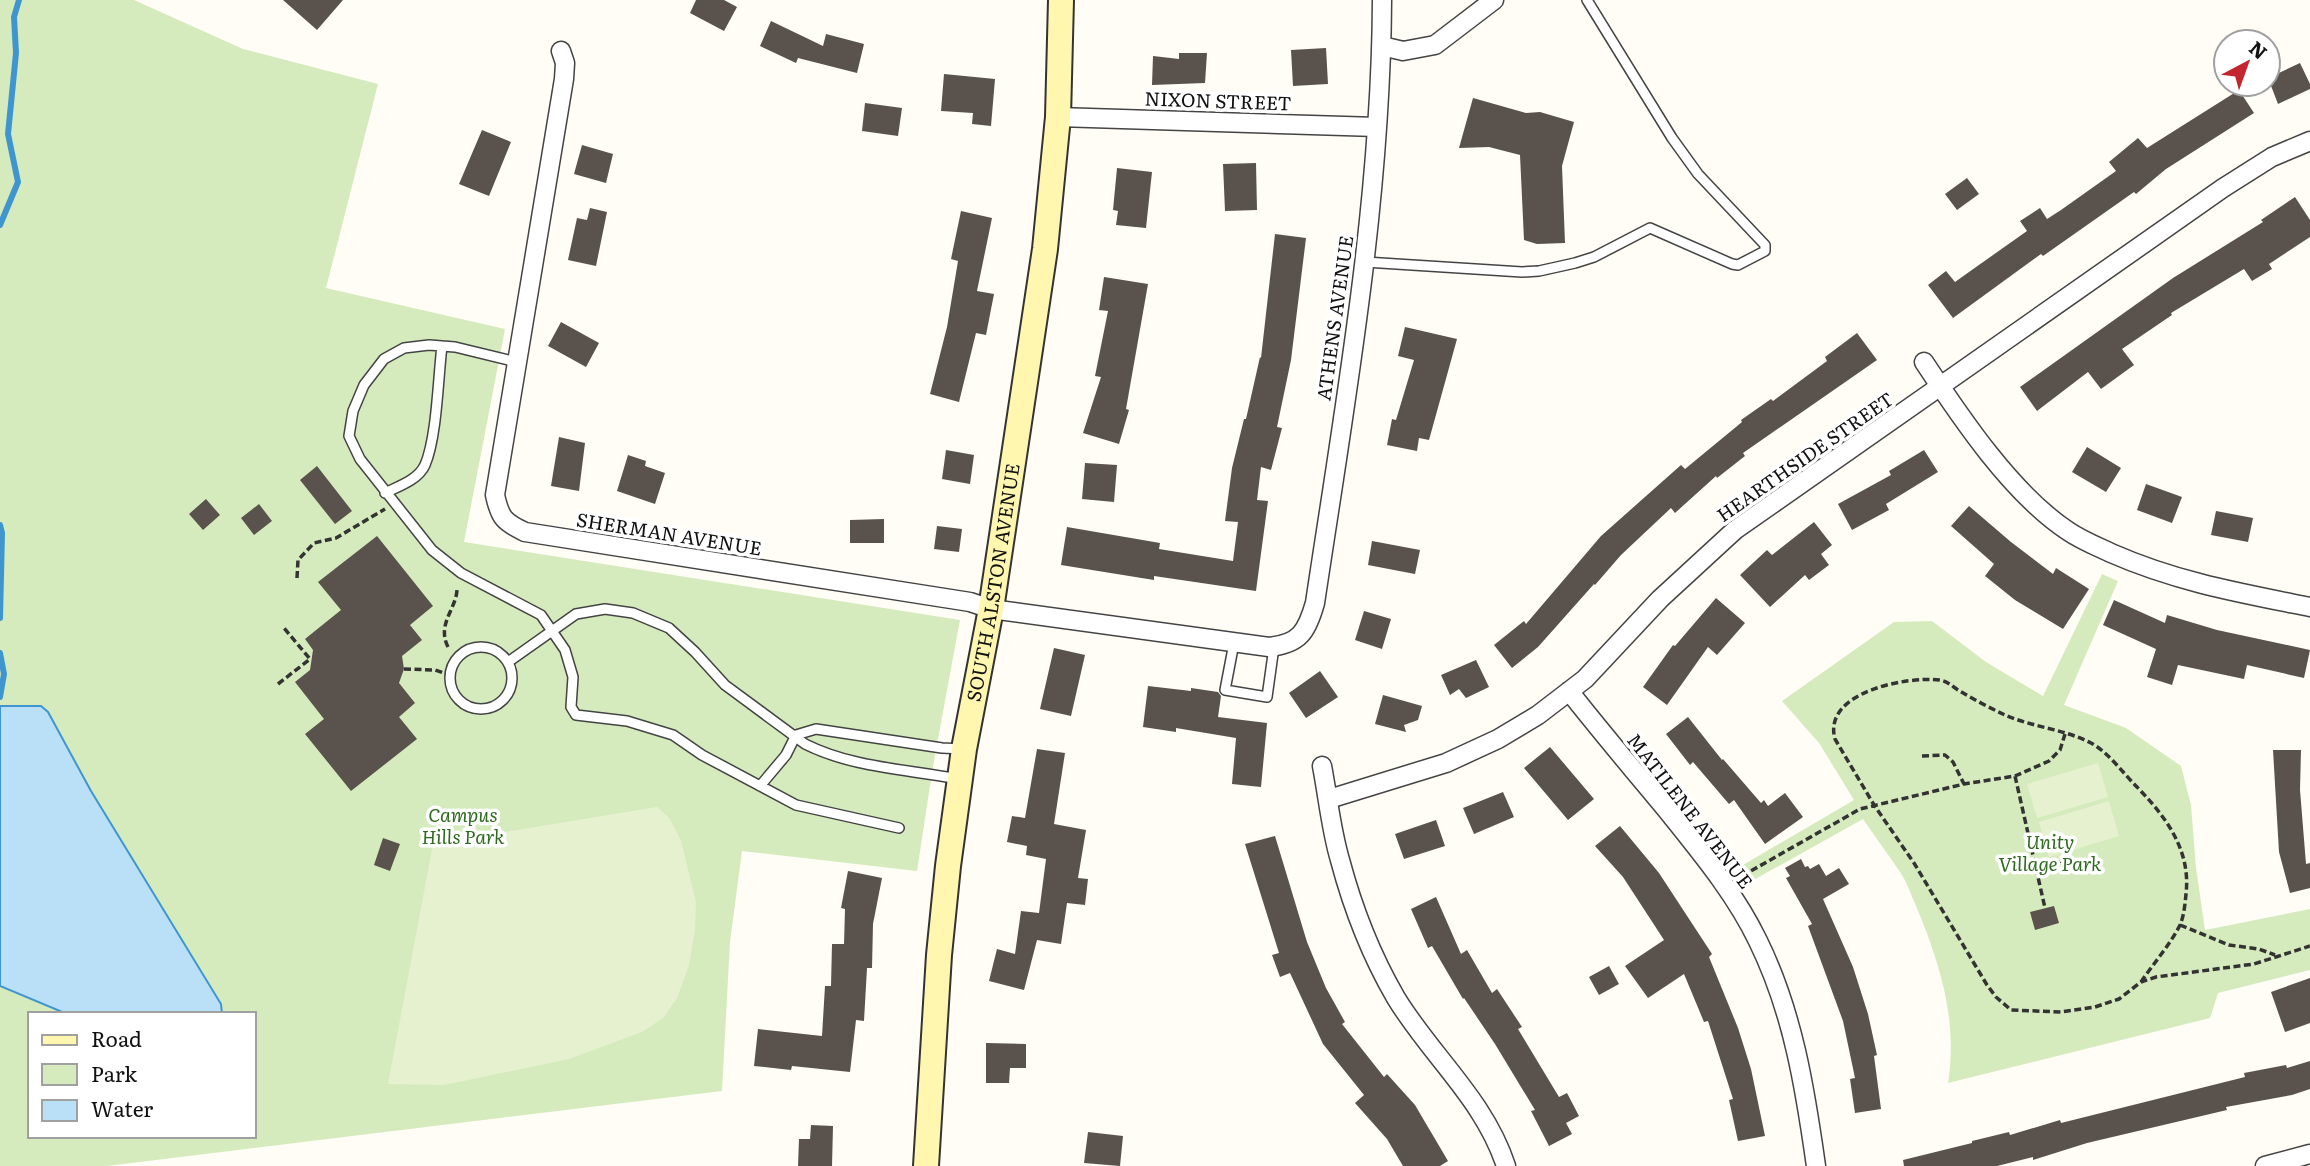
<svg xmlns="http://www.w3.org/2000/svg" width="2310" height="1166" viewBox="0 0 2310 1166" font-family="Literata,serif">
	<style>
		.green { fill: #d5ebbd; fill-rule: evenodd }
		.pitch { fill: #e6f2cf }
		.water { fill: #b9e0f7; stroke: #3f96cf; stroke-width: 2 }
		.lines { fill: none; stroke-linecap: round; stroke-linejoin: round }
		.stream { stroke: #3f96cf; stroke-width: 6 }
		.building { fill: #5a524d }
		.lane-casing { stroke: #444; stroke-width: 12 }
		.street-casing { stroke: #444; stroke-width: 21 }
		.secondary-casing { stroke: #333; stroke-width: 28 }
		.path { stroke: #333; stroke-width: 3.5; stroke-dasharray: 7 3.5; stroke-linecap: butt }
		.lane { stroke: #fff; stroke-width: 9 }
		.street { stroke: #fff; stroke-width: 18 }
		.secondary { stroke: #fff6b0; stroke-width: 24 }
		.labels { text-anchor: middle; stroke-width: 7; stroke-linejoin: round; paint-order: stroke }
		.street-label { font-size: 19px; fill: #111; stroke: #fff }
		.park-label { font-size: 19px; font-style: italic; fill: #2f6b1f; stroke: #fff }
	</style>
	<rect width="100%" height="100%" fill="#fffdf5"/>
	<path class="green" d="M0,0H134L243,49L378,84L326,288L505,329L464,542L960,620L933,766L917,871L742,851L730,942L722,1091L107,1166H0ZM30,1014H254V1136H30Z
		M2102,574L2118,581L2064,705L2126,728L2181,766L2191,805L2196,868L2205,930L2310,909V970L2218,993L2210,1018L1948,1083C1958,1021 1940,963 1916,906C1911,895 1907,882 1900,872C1888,854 1875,837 1863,819L1741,887L1731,872L1854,800L1819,743L1782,701L1894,622L1932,621L1986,662L2043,696Z"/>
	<path class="pitch" d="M2098,763L2108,797L2037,818L2027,784Z
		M2109,801L2119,836L2049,857L2039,822Z
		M657,807L669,818L681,841L696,902L695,929L689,965L677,998L663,1018L642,1032L569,1059L444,1085L388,1084L433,844Z"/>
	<path class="water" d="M0,706H41L48,712L91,791L221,1004L222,1014H67L0,986Z"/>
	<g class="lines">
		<path class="stream" d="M0,225L18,182L8,134L16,53L14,17L19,0
			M0,525L2,533L0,618
			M0,653L4,674L0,697"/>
	</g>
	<path class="building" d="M283,0H343L317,30Z
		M696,0H724L737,7L724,31L690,13Z
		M771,21L823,46L826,34L864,44L857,73L798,58L796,63L760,46Z
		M1326,48L1328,84L1293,86L1291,50Z
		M1179,53H1207L1205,83L1152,85L1153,56L1179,59Z
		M2300,63L2310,84V89L2278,104L2268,78Z
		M944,74L995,79L991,126L972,124L973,113L941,111Z
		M2239,90L2254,113L2166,169L2136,194L2134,192L2043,256L2041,254L1953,318L1928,285L1946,271L1955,282L1969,272L2027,231L2020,221L2040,208L2047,219L2061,210L2116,171L2109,162L2138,138L2147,148Z
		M1473,98L1526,113L1540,112L1574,122L1562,166L1565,243L1537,244L1524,240L1520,155L1489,147L1459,148Z
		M865,103L902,108L898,136L862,131Z
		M482,130L511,142L489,196L459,184Z
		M582,145L613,154L606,183L574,174Z
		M1256,163L1257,210L1225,211L1223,164Z
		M1117,168L1152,172L1146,228L1116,225L1118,211L1113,210Z
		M1967,178L1979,194L1957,210L1945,194Z
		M2295,197L2310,220V237L2269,264L2272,269L2252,281L2244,269L2171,313L2172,315L2122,349L2134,365L2101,389L2088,372L2037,411L2020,387L2173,278L2263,222L2261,220Z
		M590,208L607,212L596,266L568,260L577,218L587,220Z
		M961,211L992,218L977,291L994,294L986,335L976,333L959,402L930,394L947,327L958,261L951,259Z
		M1275,234L1306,238L1291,360L1277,427L1282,428L1271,470L1261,467L1257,500L1268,501L1256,591L1154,576V580L1061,565L1067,527L1160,543L1159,549L1233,561L1238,522L1225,521L1232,468L1244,419H1246L1260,357L1261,358Z
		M1104,277L1148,284L1126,409L1129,410L1119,444L1083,433L1101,377L1095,376L1108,311L1099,310Z
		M561,322L599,343L586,367L548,346Z
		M1405,327L1457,339L1429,440L1419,438L1417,451L1387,445L1392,419L1396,420L1414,360L1398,356Z
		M1857,333L1877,360L1743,453L1745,456L1717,478L1716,476L1675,513L1671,508L1621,555L1595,585L1594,584L1538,647L1512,668L1494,645L1524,621L1526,624L1601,536L1681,465L1685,469L1742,422L1741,420L1771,399L1773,401L1827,361L1825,357Z
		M559,437L585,443L579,491L551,486Z
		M2087,447L2121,468L2106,492L2072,472Z
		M946,450L974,455L970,484L942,479Z
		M1924,450L1938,472L1886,504L1889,510L1852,530L1838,504L1891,475L1889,471Z
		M628,455L646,461L645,466L665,473L655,504L617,491Z
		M1085,463L1117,465L1114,502L1082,499Z
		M317,466L352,511L335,524L300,480Z
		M2146,484L2182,497L2172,523L2137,510Z
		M206,499L220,515L203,530L189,514Z
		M259,504L272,521L254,535L241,518Z
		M1969,506L2011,542L2053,574L2056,568L2089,589L2063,629L2015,600L1985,576L1994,564L1951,526Z
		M2216,511L2253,518L2248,542L2211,535Z
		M884,519V543H850V520Z
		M1814,522L1832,545L1821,554L1829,565L1809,580L1805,575L1770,607L1740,575L1767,550L1772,555Z
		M937,526L962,529L959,552L934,549Z
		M377,536L433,606L410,625L422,640L402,656L404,669L399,683L415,703L399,717L417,739L351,791L305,734L324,719L295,682L310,670L313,650L305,639L341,610L318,582Z
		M1372,541L1420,550L1415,574L1368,565Z
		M1716,598L1745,623L1717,655L1708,647L1667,705L1643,687L1673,645L1675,646Z
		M2114,600L2165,623L2167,615L2217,630L2310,650L2304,678L2247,665L2244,679L2178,665L2172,685L2147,677L2156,649L2103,625Z
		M1364,611L1391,619L1382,649L1355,640Z
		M1054,648L1085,655L1071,716L1040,709Z
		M1476,660L1489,687L1466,698L1459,689L1450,695L1441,675Z
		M1320,671L1338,697L1306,718L1289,693Z
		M1148,686L1191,691V688L1218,692L1221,696L1218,717L1267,723L1261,787L1232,784L1236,738L1176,728V732L1143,727Z
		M1383,695L1422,706L1418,720L1404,725L1406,732L1375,724Z
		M1688,717L1722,760L1723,759L1761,803L1764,800L1768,806L1785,793L1803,817L1765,844L1734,800L1729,804L1693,762L1690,765L1666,734Z
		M1550,747L1594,799L1568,820L1524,768Z
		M1037,749L1065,753L1054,824L1086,830L1078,878L1088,879L1085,905L1067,903L1061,944L1037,940L1024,990L989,981L997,949L1015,954L1021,911L1039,913L1046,859L1026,855L1027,846L1007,842L1012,816L1025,818Z
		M2273,750H2301L2300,790L2306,864L2310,863V888L2290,893L2279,852Z
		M1503,792L1514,817L1474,834L1463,808Z
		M1436,820L1445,846L1404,859L1395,834Z
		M1620,826L1659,873L1712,954L1709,957L1738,1028L1751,1069L1765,1136L1738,1141L1729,1100L1733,1099L1708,1021L1704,1022L1684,974L1648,998L1625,966L1664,940L1623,877L1595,846Z
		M1275,836L1307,942L1326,988L1345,1022L1342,1024L1384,1077L1387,1074L1415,1105L1448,1161L1440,1166H1403L1387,1139L1355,1103L1364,1095L1323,1044L1290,973L1280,977L1272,955L1279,953L1245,844Z
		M383,838L400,844L390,871L374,865Z
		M1801,859L1805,867L1808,866L1810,869L1819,864L1826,876L1839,868L1849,884L1823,899L1853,967L1868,1014L1877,1055L1874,1056L1881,1109L1855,1113L1850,1079L1855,1078L1843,1021L1808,926L1812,924L1786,878L1790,876L1785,868Z
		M848,871L882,878L873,924L872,968H867L864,1021L856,1020L850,1072L792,1066L791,1070L754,1066L758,1029L822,1036L825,986H831L832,944H844L845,909L841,908Z
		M1436,897L1461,954L1467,950L1492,993L1497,989L1522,1027L1518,1029L1559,1097L1567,1093L1579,1116L1566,1123L1572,1134L1549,1146L1531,1111L1535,1110L1495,1044L1464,998L1463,999L1432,946L1428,948L1411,909Z
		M2054,906L2059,923L2035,930L2030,912Z
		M1609,966L1619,984L1599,995L1589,977Z
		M2310,978V1023L2285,1032L2271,992Z
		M986,1043L1026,1044V1068H1010L1009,1083H986Z
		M2310,1061V1089L2292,1095L2226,1107L2227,1110L2087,1143L2033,1160V1157L1997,1166H1904L1903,1160L1972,1143V1141L2009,1132L2010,1135L2060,1120L2061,1123L2245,1077L2244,1073L2286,1065L2287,1068Z
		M811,1125L833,1126L832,1166H798L799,1139H810Z
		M1088,1132L1123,1136L1120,1166L1084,1163Z"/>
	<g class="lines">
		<g class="lane-casing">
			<path id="lane" d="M1365,262L1522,272L1539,271L1575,263L1594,257L1650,228L1732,264L1738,265L1765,251V245L1698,174L1672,138L1587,0
				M517,362L455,347L429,345L404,348L384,359L364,385L353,411L349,436L360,459L432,550L461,573L541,615L565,650L573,677L571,707L576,715L627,721L673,735L702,755L796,805L899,828
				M385,493C399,486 418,480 425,465C437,437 438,378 442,346
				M1234,643L1225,690L1267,697L1274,647
				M450 678a31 31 0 1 1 62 0a31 31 0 1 1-62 0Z
				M508,662L576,614L605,609L633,613L669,628L695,652L725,685L805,744C853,768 907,769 958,779
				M760,786L786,755L796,735L816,729L942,748L963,749"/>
		</g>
		<g class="street-casing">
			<path id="street" d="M1382,46L1403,51L1435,45L1494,0
				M561,51L565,63L564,79L495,495C500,518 504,522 525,532L970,602L991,609L1269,647C1300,644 1307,631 1315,603C1345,403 1381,203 1382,0
				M1058,117L1377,127
				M1924,362C1961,418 2012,494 2068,531C2081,540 2096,546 2111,553C2177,582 2240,593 2310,607
				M1569,691C1602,733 1636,773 1670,814C1702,854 1736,895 1758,941C1793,1012 1805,1088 1816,1166
				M1322,766C1328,797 1331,830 1340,860C1353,909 1371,955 1396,998C1432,1057 1484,1099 1506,1166
				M1329,799L1446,763L1498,739L1538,715L1585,679L1660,599L1735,530L2223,188L2272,157L2310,141
				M2265,1166L2310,1154"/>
		</g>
		<g class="secondary-casing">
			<g id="secondary">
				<path id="s1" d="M926,1166L939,955L948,866L964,749L991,609L1045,249L1058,117L1061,0"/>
			</g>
		</g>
		<path class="path" d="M297,578L298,560L314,543L336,538L385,509
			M448,647C436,623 458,608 457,587
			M404,669L435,670L450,675
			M278,684L310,659L284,628
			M1922,756L1945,755L1953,762L1964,784
			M2015,776L2045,908
			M2036,868L2072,858
			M1742,876L1860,809L1964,784L2015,776L2049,761L2060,750L2065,734
			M2180,925L2229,945L2259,949L2275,955
			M2141,982C2153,964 2170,945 2180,925C2184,916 2185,904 2186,894C2191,850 2166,817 2137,787C2123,773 2108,752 2091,743C2064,729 2032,727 2005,715C1990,708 1973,699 1958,690C1952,686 1947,681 1940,680C1907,676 1822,692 1835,739L1874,805L1914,863L1987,985L1996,997L2011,1010L2061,1012L2095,1007L2119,999L2141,982L2156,977L2254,964L2310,946"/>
		<use href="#lane" class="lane"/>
		<use href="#street" class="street"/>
		<use href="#secondary" class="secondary"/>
	</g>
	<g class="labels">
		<g class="street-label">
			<text transform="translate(1218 101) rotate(2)" y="7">NIXON STREET</text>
			<text transform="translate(1335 318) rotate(-82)" y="7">ATHENS AVENUE</text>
			<text transform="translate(1805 457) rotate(-35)" y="7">HEARTHSIDE STREET</text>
			<text transform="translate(669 534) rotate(9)" y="7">SHERMAN AVENUE</text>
			<text dy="7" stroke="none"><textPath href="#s1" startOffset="588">SOUTH ALSTON AVENUE</textPath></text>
			<text transform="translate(1690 811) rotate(52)" y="7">MATILENE AVENUE</text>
		</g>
		<g class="park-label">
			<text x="463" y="822">Campus<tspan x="463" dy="22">Hills Park</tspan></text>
			<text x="2050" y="849">Unity<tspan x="2050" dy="22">Village Park</tspan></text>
		</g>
	</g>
	<rect x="28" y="1012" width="228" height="126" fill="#ffffff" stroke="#a0a0a0" stroke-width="2"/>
	<rect x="42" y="1035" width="35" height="10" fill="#fff6b0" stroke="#a0a0a0" stroke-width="2"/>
	<text x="91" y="1047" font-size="21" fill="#111111">Road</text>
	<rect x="42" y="1064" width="35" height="21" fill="#d5ebbd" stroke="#a0a0a0" stroke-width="2"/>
	<text x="91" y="1082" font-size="21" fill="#111111">Park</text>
	<rect x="42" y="1100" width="35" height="21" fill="#b9e0f7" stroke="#a0a0a0" stroke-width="2"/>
	<text x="91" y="1117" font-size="21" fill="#111111">Water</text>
	<g transform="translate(2247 63) rotate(41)"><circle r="33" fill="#ffffff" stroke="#a0a0a0" stroke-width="2"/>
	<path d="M0-5L12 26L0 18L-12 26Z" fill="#c4262e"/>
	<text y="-10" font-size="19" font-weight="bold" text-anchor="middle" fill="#111111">N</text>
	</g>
</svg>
